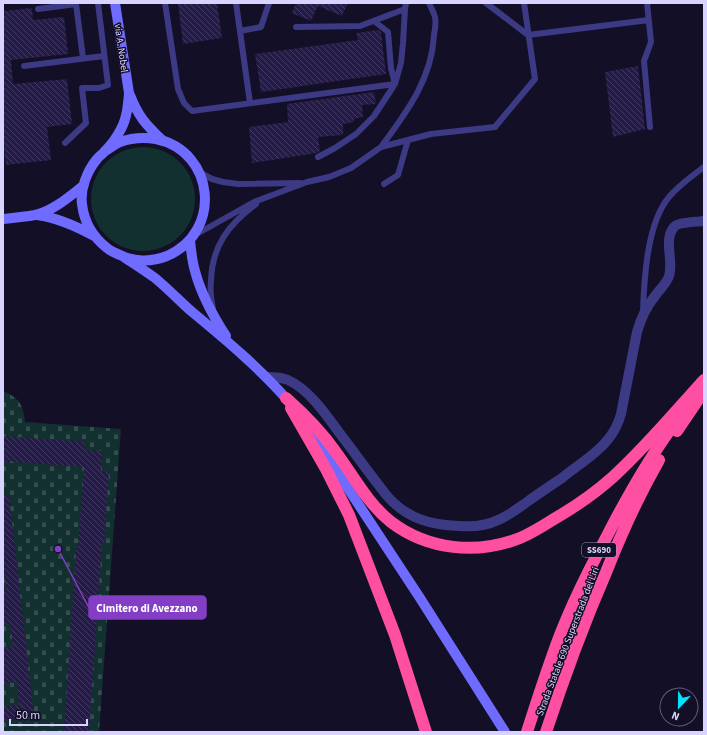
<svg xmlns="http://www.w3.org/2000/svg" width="707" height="735" viewBox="0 0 707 735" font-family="'Source Sans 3',sans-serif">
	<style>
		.green { fill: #12302f }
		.cemetery { fill: url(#cemetery-stones) }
		.building { fill: url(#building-back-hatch) }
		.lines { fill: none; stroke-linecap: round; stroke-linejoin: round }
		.lane { stroke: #3d3a85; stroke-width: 6 }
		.street { stroke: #3d3a85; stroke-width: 10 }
		.secondary { stroke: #6f6bff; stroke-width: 10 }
		.highway { stroke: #ff4fa3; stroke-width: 12 }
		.labels { text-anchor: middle; stroke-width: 3; stroke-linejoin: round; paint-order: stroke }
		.shield { fill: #130f26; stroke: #9e99be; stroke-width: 1 }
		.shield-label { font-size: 9px; font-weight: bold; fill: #d9d4ff }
		.street-label { font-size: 10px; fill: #d9d4ff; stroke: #130f26 }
		.leader { fill: none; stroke: #843dc5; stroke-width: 1.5 }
		.callout-dot { fill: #843dc5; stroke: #130f26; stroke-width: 1.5 }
		.callout { fill: #843dc5; stroke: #843dc5; stroke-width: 1.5 }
		.callout-label { font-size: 11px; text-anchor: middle; font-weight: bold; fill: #fff }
	</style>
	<defs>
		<pattern id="cemetery-stones" width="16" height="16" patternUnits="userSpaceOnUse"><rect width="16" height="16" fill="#12302f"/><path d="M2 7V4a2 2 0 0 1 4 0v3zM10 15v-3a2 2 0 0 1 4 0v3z" fill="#344d4e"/></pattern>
		<pattern id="building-back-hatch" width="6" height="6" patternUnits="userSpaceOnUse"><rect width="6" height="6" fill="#241b47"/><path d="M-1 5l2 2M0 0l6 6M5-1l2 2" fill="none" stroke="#433b63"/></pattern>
	</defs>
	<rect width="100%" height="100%" fill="#130f26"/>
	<path class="green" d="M91 199a52 52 0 1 1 104 0a52 52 0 1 1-104 0Z"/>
	<path class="cemetery" d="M3,391C19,397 24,406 25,422L121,429L99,732H3Z"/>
	<path class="building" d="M178,3H217L222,38L183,44Z
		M296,3H348L342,16L318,6L311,21L292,13Z
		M32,8L33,20L64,17L68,54L11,60L13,84L67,79L72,124L47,127L51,160L6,165L3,140V11Z
		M378,30L381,32L386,74L261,92L255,54L358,40L356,33Z
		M638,66L645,129L613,137L605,72Z
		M374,92L376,104L362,105L363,117L354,119V122L343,124V135L318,137L320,151L317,153L252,163L249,127L288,122L287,104Z
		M3,436L85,442L84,450L102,451L101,471H109L104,543H102L89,732H64L76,548H78L84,467L3,461Z
		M9,495L34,717L3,721V707L19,705L17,682L3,684V648L13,647L10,624L3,625V588H6L3,565V496Z"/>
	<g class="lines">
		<path class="lane" d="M165,3L178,89L184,103L192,111L395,84L391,68L388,32L374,21
			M236,3L250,103
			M486,3L528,35L649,20
			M647,3L651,42L644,61L650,127
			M38,9L76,4L83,58
			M296,27L360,26L405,9
			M240,31L261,27L269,3
			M24,66L104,56
			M65,143L86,123L82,88H99L108,85L98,3
			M381,147C406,113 432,79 434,35C435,30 436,22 435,17C434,12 431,8 429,3
			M318,157L335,148L356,134L374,116L395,84L401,63L403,43L405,9L406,3
			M199,172L212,179L223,182L238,184L300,183
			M384,184L398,175L408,140
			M195,235L254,202L307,182L329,177L351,168L381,147L431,134L495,127L535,79L524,3
			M213,309C211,300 210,290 211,281C212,246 228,225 256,204
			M643,312C644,279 647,223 669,197C679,185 692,176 704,167"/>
		<path class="street" d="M266,377C274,377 281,377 288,380C310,390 327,416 341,435C357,456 372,477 388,497C408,519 431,525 459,526C472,527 486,526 498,520C508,516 517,509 527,502C538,494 550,486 562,478C578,465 601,451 612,434C616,428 619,421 621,414L637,332C641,318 646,307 655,296C659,290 667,283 669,276C674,261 663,240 674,227C678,222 697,222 704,221"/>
		<path class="secondary" d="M130,95C138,116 146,125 162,140
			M107,150C111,147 115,144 120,142C131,138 144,137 156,139C215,151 223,232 167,256C152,262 134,262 120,255C116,253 110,251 107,248C93,237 84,222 82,204C80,189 87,171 97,159C99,156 103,154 105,151C111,145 117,137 121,129C127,118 128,105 129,93L115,3
			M37,215C58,218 76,226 94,236
			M3,219C13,218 24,217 35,215C53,211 69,197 83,186
			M190,240C191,251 192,261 195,271C201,294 213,316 226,336
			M125,258C135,264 145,271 155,278C167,288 179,300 191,311C226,340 261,369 291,404
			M305,423L420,598L505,732"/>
		<path class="highway" d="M286,398C304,414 321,431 335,451C353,475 367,503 391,522C428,550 477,555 520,538C532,533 543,526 554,519C575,507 595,493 613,477C646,447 674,413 704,380
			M291,408L326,469L349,515L395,635L426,732
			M677,431L704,391
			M527,732C535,707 543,682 552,657C566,615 586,575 607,536C628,495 650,456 678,419
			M546,732C564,677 584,623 607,570C622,532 639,495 659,460"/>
	</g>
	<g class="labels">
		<rect class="shield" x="582" y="543" width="34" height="14" rx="3"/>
		<g class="shield-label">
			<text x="599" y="553">SS690</text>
		</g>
		<g class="street-label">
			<text transform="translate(122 48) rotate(82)" y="4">via A. Nobel</text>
			<text transform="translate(567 641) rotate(-69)" y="4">Strada Statale 690 Superstrada del Liri</text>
		</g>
	</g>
	<path class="leader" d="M58 549L89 608"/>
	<circle class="callout-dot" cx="58" cy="549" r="4"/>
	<rect class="callout" x="89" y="596" width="117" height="23" rx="4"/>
	<g class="callout-label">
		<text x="147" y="612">Cimitero di Avezzano</text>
	</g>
	<rect width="707" height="735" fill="none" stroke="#d9d4ff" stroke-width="8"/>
	<g transform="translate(679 707) rotate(202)"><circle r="19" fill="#130f26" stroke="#625e7d"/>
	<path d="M0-3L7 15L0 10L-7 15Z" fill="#00e5ff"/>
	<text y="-6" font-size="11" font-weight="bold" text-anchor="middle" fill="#d9d4ff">N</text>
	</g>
	<path d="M10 719v6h77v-6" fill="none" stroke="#d9d4ff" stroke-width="2"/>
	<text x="16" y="719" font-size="12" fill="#d9d4ff" stroke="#130f26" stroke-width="3" paint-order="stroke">50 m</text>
</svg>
